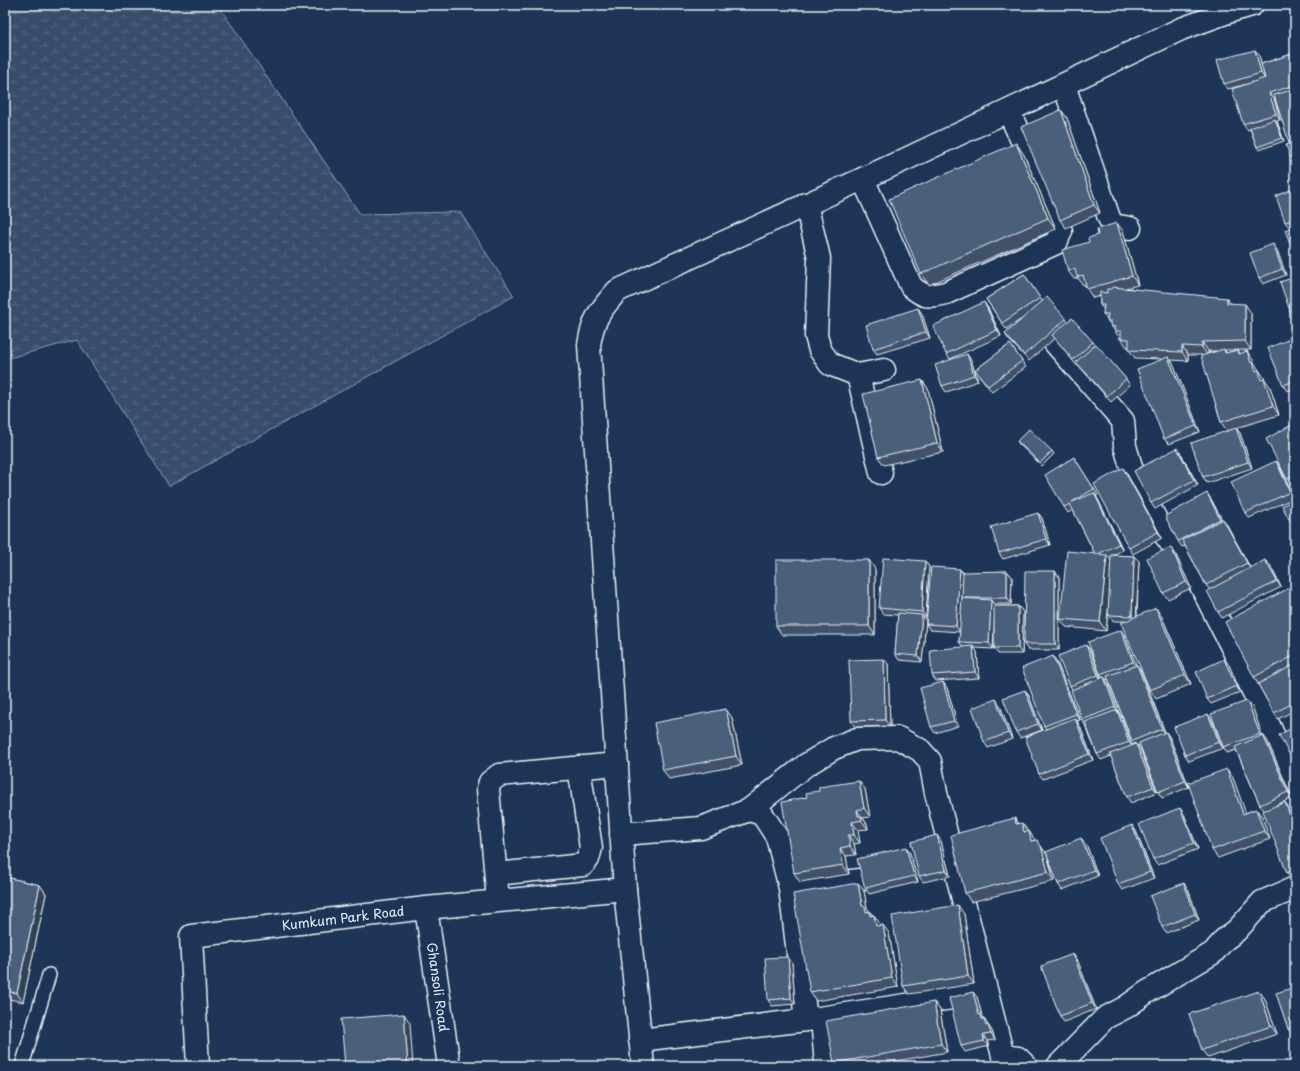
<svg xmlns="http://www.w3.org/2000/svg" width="1300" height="1071" viewBox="0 0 1300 1071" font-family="'Playpen Sans',sans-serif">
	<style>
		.wetland { fill: url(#wetland-marsh); stroke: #909fb2 }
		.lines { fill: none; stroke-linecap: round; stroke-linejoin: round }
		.lane-casing { stroke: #e8f1f8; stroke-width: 16 }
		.street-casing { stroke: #e8f1f8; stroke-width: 25 }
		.secondary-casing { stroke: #e8f1f8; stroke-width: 25 }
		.lane { stroke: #1d3557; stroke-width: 13 }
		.street { stroke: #1d3557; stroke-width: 22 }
		.secondary { stroke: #1d3557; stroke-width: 22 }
		.wall { fill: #3f5169; stroke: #e8f1f8; fill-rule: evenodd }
		.shaded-wall { fill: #334255; stroke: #e8f1f8 }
		.building { fill: #495e7a; stroke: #e8f1f8 }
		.labels { text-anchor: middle; stroke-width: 3; stroke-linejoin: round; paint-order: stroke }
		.street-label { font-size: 13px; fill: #e8f1f8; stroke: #1d3557 }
	</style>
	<defs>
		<pattern id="wetland-marsh" width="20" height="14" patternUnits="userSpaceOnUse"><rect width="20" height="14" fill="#374d6c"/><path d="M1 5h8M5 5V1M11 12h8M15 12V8" fill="none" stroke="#546782"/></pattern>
	</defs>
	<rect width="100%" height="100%" fill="#1d3557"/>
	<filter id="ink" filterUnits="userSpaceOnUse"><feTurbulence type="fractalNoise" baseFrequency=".025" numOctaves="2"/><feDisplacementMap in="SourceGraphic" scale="8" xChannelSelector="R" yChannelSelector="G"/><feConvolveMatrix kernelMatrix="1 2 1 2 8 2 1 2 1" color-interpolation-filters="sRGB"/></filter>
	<g filter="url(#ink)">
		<path class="wetland" d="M5,5H218L360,214L460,212L514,296L169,486L77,340L5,359Z"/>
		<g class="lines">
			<g class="lane-casing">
				<path id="lane" d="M22,1066L49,975"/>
			</g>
			<g class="street-casing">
				<path id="street" d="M1064,85L1109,218L1113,225L1130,228
					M863,179L911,286C924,298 929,297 946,293L1056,243L1061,231L1058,220L1009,112
					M806,204L819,258L816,336L820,350L830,364L858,375L884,370
					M1055,343L1123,421L1125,446L1135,480L1162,531L1196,576L1242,667L1295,782
					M858,375L881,473
					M621,834L701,828L749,810L806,765L834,748L857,739L898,738L920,750L930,761L936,793L1003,1056L1018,1058L1026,1066
					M496,874L583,865L588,859L591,848L579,767
					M790,888L860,880
					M498,901L488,789L490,782L499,775L617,764
					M426,908L449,1066
					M822,1018L826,1066
					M806,1020L979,994
					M640,1040L806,1020L790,888L777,837L762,814L749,810
					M198,1066L191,936L426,908L625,889
					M1058,1066L1105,1018L1126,1007L1147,992L1213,953L1224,940L1237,930L1262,902L1295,888"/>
			</g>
			<g class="secondary-casing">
				<path id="secondary" d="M643,1066L625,889L589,345C593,319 600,310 617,291L904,160L1181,29L1231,11L1252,5"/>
			</g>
			<use href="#lane" class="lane"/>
			<use href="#street" class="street"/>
			<use href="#secondary" class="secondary"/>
		</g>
		<path class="wall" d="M1255,50L1259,55L1261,64L1295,53V171L1290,143L1275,99H1274L1280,120L1277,121L1284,141L1259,150L1257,147L1250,129L1247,130L1243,124L1251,83L1228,89L1224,84Z
			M1061,110L1067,118L1100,213L1066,228L1060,220Z
			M1016,143L1024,155L1056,229L929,285L921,274Z
			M1295,188V226L1290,228L1285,222Z
			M1123,231L1138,285L1126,288L1230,303L1251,313V350H1238L1240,353L1253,360L1255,364L1270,387L1279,415L1236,428L1240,433L1252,468L1207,483L1203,477L1227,431L1221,422L1202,355H1188V361L1171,360L1173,363L1200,432L1169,444L1164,439L1161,359L1135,358L1129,350V347H1127L1122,340H1121L1103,314L1104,310L1100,305V296L1093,298L1087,289L1085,285H1083L1078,278L1074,279L1068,271L1089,242ZM1225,350H1236L1226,353ZM1208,351H1216L1208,353Z
			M1277,250L1286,275L1263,284L1259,278Z
			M1024,274L1042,301L1066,319L1068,322L1093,342L1126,379L1130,385L1111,402L1078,365L1077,366L1055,338L1029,361L1009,340L1005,334L1022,319L1006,329L986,299Z
			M1295,277V316L1294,317L1290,311Z
			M918,308L922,314L930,338L877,354L873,349Z
			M988,308L1001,336L950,359L946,354Z
			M1295,337V388L1287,391L1283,385Z
			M1010,344L1026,367L992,392L975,370Z
			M971,360L978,381L946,392L942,386Z
			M922,380L928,389L943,452L884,465L878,457Z
			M1295,423V483L1291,485L1287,479Z
			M1017,441L1052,451L1054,454L1042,466L1019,444Z
			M1177,448L1181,454L1198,485L1155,509L1151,503Z
			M1074,457L1098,495L1096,496L1123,550L1113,555L1134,556L1139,561L1137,616L1162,617L1191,684L1156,699L1150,690L1125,621H1113L1108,615L1109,603L1106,631L1066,627L1060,619L1095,554L1073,510L1068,513L1064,507Z
			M1280,467L1294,498L1249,518L1245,513Z
			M1127,474L1162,538L1133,554L1129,548Z
			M1211,499L1222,520L1227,525L1250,568L1270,565L1281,587L1222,618L1218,612L1209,589L1206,585L1185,546L1182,547L1178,541Z
			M1038,513L1042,518L1050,545L1003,559L999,553Z
			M1175,553L1191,588L1168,599L1163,593Z
			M925,561L929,567L926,617H923L926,621L922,662L899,660L895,654L898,615L883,614L879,608Z
			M875,569V635H782L776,626Z
			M960,569L963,573L1007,571L1012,577L1011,604H994L995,606H1018L1023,612L1022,654H998L994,648V628L993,649L974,648L977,652L979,678L936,681L932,675L963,647L959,642L960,632L930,630L926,624Z
			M1055,571L1059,577V650H1028L1024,644Z
			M1293,586L1295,589V710L1278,719L1274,713L1254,677Z
			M1125,636L1136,665L1141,671L1165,732H1166L1170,738L1189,787L1162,798L1158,792L1140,745L1138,746L1140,749L1157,792L1131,803L1127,797L1111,756L1101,760L1097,754L1085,725L1082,720L1072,689L1070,686L1086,645L1090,650L1101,678H1103L1100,674ZM1108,679L1132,741L1135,744L1132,745L1121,716L1119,713L1108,683L1105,680Z
			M1057,662L1080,720L1077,721L1079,724L1093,760L1043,779L1039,774L1046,729L1044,726Z
			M888,664L890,726L855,727L851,721Z
			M1229,665L1240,692L1211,704L1207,699Z
			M943,682L947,688L958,726L935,733L931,727Z
			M1025,690L1029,696L1042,730L1020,738L1016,732Z
			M1000,705L1012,739L988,748L984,742Z
			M1252,706L1262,735L1267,740L1292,798L1276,805L1285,802L1289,808L1295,824V877L1291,878L1287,873L1264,810L1260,805L1236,750L1227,753L1223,747Z
			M726,709L732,718L742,765L669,779L663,770Z
			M1212,720L1223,748L1189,761L1185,755Z
			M1233,778L1245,813L1256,809L1262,817L1270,839L1218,858L1212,850Z
			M865,789L870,817L863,818L867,824L868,829L858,830L860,843L854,844L856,855L846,856L849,874L800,882L794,873L807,797Z
			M1184,814L1198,849L1157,865L1153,859Z
			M1015,818L1018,824L1028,832L1047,854L1086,844L1098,876L1062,890L1058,884L1048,857L1054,881L971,902L965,893Z
			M1136,831L1154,878L1122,890L1118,884Z
			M941,841L950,876L923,882L919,876Z
			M906,847L910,853L918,882L869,894L865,888Z
			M5,877L40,885L46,894L23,1002L5,998Z
			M858,883L864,891L867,908L880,924V925L889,933L898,987L816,1001L810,992Z
			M1188,889L1199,920L1166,933L1162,927Z
			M964,914L974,984L909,994L903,986Z
			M1077,959L1096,1009L1064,1022L1060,1016Z
			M792,963L795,1004L772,1006L768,1000Z
			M1295,987V1034L1293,1035L1288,1029Z
			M1259,991L1265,999L1277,1034L1208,1058L1202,1050Z
			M977,997L982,1016L992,1031L995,1040L987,1041L988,1046L965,1052L961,1046Z
			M934,1002L940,1010L947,1052L869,1066H836L834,1063Z"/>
		<path class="shaded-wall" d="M1255,50L1259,55L1265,79L1261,73Z
			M1269,93L1274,99L1280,120L1276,114Z
			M1061,110L1067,118L1100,213L1094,205Z
			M1275,119L1277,122L1284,141L1282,138Z
			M1016,143L1024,155L1056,229L1048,218Z
			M1117,223L1123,231L1138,285L1132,276Z
			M1273,244L1277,250L1286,275L1282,269Z
			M1227,298L1233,306L1227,303Z
			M984,302L988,308L1001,336L997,330Z
			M1245,304L1251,313V350L1245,341Z
			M918,308L922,314L930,338L926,332Z
			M1202,342L1208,351V356L1202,347Z
			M1182,346L1188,355V361L1182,352Z
			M1247,351L1253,360L1255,364L1270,387L1279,415L1273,406L1251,363Z
			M967,354L971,360L978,381L974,375Z
			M1168,357L1173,363L1200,432L1196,426Z
			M922,380L928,389L943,452L937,443Z
			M1236,428L1240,433L1252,468L1248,462Z
			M1177,448L1181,454L1198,485L1194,480Z
			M1276,461L1280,467L1294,498L1290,492Z
			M1123,468L1127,474L1162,538L1158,532Z
			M1094,493L1098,499L1123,550L1119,544Z
			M1207,493L1211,499L1225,525L1220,519Z
			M1038,513L1042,518L1050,545L1046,539Z
			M1223,519L1227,525L1251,569L1247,563Z
			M1171,547L1175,553L1191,588L1186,582Z
			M1107,555L1113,563L1106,631L1100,622Z
			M1134,556L1139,561L1136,622L1132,616Z
			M869,560L875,569V635L869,626Z
			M1265,560L1270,565L1281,587L1277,581Z
			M925,561L929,567L926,617L922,612Z
			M960,569L964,575L960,632L956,626Z
			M1007,571L1012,577L1011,604L1007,598Z
			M1055,571L1059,577V650L1055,644Z
			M991,600L995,606L993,649L989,643Z
			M1018,606L1023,612L1022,654L1018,648Z
			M1156,608L1162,617L1191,684L1185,675Z
			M922,615L926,621L922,662L918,656Z
			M1121,630L1125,636L1137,667L1133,662Z
			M1086,645L1090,650L1102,681L1098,675Z
			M973,646L977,652L979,678L975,672Z
			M1053,656L1057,662L1080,720L1076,714Z
			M884,659L888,664L890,726L885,720Z
			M1224,659L1229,665L1240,692L1236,686Z
			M1137,665L1141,671L1166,735L1162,729Z
			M1104,677L1108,683L1119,713L1115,707Z
			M943,682L947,688L958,726L954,721Z
			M1025,690L1029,696L1042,730L1038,724Z
			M996,699L1000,705L1012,739L1008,733Z
			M1247,701L1252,706L1264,740L1260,734Z
			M726,709L732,718L742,765L736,756Z
			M1117,710L1121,716L1133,748L1129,742Z
			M1208,714L1212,720L1223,748L1219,742Z
			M1075,718L1079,724L1093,760L1089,754Z
			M1166,732L1170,738L1189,787L1185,781Z
			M1263,735L1267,740L1292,798L1288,792Z
			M1136,744L1140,749L1157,792L1153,787Z
			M1227,769L1233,778L1249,822L1243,814Z
			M859,781L865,789L870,817L864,808Z
			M1285,802L1289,808L1295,824V829Z
			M1180,808L1184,814L1198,849L1194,843Z
			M1256,809L1262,817L1270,839L1264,831Z
			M857,810L867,824L868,829L858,816Z
			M852,822L858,830L860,843L854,835Z
			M1022,823L1028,831L1024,832Z
			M1132,825L1136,831L1154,878L1150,872Z
			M1029,831L1035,840L1037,850L1031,841Z
			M848,835L854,844L856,855L850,846Z
			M937,835L941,841L950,876L946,870Z
			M1081,838L1086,844L1098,876L1094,870Z
			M1041,846L1047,855L1054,881L1048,872Z
			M906,847L910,853L918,882L914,876Z
			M840,848L846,856L849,874L843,865Z
			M858,883L864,891L867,908L875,919L874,915L880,924L882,935L862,906Z
			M1184,883L1188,889L1199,920L1195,914Z
			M40,885L46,894L23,1002L17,993Z
			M958,905L964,914L974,984L968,976Z
			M883,925L889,933L898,987L892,978Z
			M1073,954L1077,959L1096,1009L1092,1003Z
			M788,957L792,963L795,1004L791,998Z
			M1259,991L1265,999L1277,1034L1271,1026Z
			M973,992L977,997L982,1016L992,1031L995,1040L979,1015Z
			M934,1002L940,1010L947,1052L941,1044Z
			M404,1014L410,1023L413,1066H408Z
			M983,1035L987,1041L988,1046L984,1041Z"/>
		<path class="building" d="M1255,50L1261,73L1224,84L1217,60Z
			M1295,53V85L1269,93L1276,114L1243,124L1232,89L1265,78L1261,64Z
			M1295,89V141L1289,143L1274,95Z
			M1061,110L1094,205L1060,220L1021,127Z
			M1275,119L1282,138L1257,147L1250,128Z
			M1295,142V171L1286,145Z
			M1016,143L1048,218L921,274L889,199Z
			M1295,188V219L1285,222L1276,196Z
			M1117,223L1132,276L1087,289L1083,275L1077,277L1075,269L1068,271L1062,250L1089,242L1088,238L1098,235L1097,229Z
			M1295,226V256L1285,230Z
			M1273,244L1282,269L1259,278L1250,253Z
			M1024,274L1040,298L1002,323L986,299Z
			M1295,277V309L1290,311L1280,282Z
			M1112,287L1227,298V303L1245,304V341L1202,342V347L1182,346V352L1129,350V339H1121V331H1115V327L1111,326V321H1107L1108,314H1103L1104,305H1100V292L1107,293V289H1112Z
			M1047,297L1066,319L1024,355L1005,334Z
			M984,302L997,330L946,354L933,326Z
			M918,308L926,332L873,349L866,325Z
			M1072,318L1093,342L1073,360L1052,335Z
			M1295,337V381L1283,385L1268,348Z
			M1010,344L1022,361L988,386L975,370Z
			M1096,344L1126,379L1107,396L1076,362Z
			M1224,349L1225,353L1238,350L1239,354L1247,351L1251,363L1253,362L1256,371L1259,370L1261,380L1264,379L1273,406L1221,422L1201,356Z
			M967,354L974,375L942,386L935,365Z
			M1168,357L1196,426L1164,439L1137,369Z
			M922,380L937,443L878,457L863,394Z
			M1295,423V475L1287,479L1266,439Z
			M1236,428L1248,462L1203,477L1191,443Z
			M1029,429L1052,451L1040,463L1017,441Z
			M1177,448L1194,480L1151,503L1134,471Z
			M1074,457L1094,489L1072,502L1094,493L1119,544L1098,554H1095L1070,504L1064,507L1045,475Z
			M1276,461L1290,492L1245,513L1231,482Z
			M1123,468L1158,532L1129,548L1094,484Z
			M1207,493L1220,519L1178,541L1165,516Z
			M1295,499V530L1282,506Z
			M1038,513L1046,539L999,553L991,527Z
			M1223,519L1247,563L1206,585L1182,540Z
			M1295,537V544L1292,538Z
			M1171,547L1186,582L1163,593L1147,558Z
			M1067,551L1107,555L1100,622L1060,619Z
			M1111,555L1134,556L1132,616L1108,615Z
			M883,558L925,561L922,612L879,608Z
			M776,560H869V626H776Z
			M1265,560L1277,581L1218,612L1207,591Z
			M931,567L960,569L956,626L926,624Z
			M1007,571V598H962L963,572Z
			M1025,571H1055V644H1024Z
			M1293,586L1295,590V655L1254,677L1225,622Z
			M962,598L991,600L989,643L959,642Z
			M994,606H1018V648H994Z
			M1156,608L1185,675L1150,690L1121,623Z
			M898,613L922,615L918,656L895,654Z
			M1121,630L1133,662L1100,674L1088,642Z
			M1086,645L1098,675L1070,686L1058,656Z
			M973,646L975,672L932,675L930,650Z
			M1053,656L1076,714L1044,726L1022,668Z
			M884,659L885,720L851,721L849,660Z
			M1224,659L1236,686L1207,699L1196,672Z
			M1295,664V702L1274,713L1258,684Z
			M1137,665L1162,729L1132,741L1107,676Z
			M1104,677L1115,707L1082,720L1071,690Z
			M943,682L954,721L931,727L920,688Z
			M1025,690L1038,724L1016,732L1003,698Z
			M996,699L1008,733L984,742L972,708Z
			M1247,701L1260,734L1223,747L1211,714Z
			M726,709L736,756L663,770L654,723Z
			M1117,710L1129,742L1097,754L1085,722Z
			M1208,714L1219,742L1185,755L1174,727Z
			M1075,718L1089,754L1039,774L1025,737Z
			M1295,726V763H1294L1279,735Z
			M1166,732L1185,781L1158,792L1139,743Z
			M1263,735L1288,792L1260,805L1235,747Z
			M1136,744L1153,787L1127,797L1110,754Z
			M1227,769L1243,814L1256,809L1264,831L1212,850L1188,783Z
			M859,781L864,808L857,810L858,816H861L862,820L852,822L854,835H848L850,846L840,848L843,865L794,873L782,802L807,797L806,793L819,791V787Z
			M1285,802L1295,829V869L1287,873L1263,811Z
			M1180,808L1194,843L1153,859L1139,824Z
			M1015,818L1016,824L1022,823L1024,832L1029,831L1031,841L1037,840L1041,846L1048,872L965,893L951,835Z
			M1132,825L1150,872L1118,884L1100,838Z
			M937,835L946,870L919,876L911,842Z
			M1081,838L1094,870L1058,884L1046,852Z
			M906,847L914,876L865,888L857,859Z
			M5,877L40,885L17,993L5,991Z
			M858,883L862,906H865L866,912L869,911L870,916L874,915L876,926L883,925L892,978L810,992L793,894Z
			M1184,883L1195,914L1162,927L1150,896Z
			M958,905L968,976L903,986L892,916Z
			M1073,954L1092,1003L1060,1016L1041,966Z
			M788,957L791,998L768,1000L765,958Z
			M1295,987V1027L1288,1029L1276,993Z
			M1259,991L1271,1026L1202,1050L1189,1014Z
			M973,992L979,1015L981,1014L982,1019H984L986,1026L988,1025L991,1034L983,1035L984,1041L961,1046L949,998Z
			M934,1002L941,1044L834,1063L826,1021Z
			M404,1014L408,1066H345L341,1019Z"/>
	</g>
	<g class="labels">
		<g class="street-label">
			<text transform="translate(343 918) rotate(-7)" y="5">Kumkum Park Road</text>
			<text transform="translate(438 987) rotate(82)" y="5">Ghansoli Road</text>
		</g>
	</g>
	<rect width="1300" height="1071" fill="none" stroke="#1d3557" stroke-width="20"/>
	<rect x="10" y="10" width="1280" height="1051" fill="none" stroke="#e8f1f8" stroke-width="1.5" filter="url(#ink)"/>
</svg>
